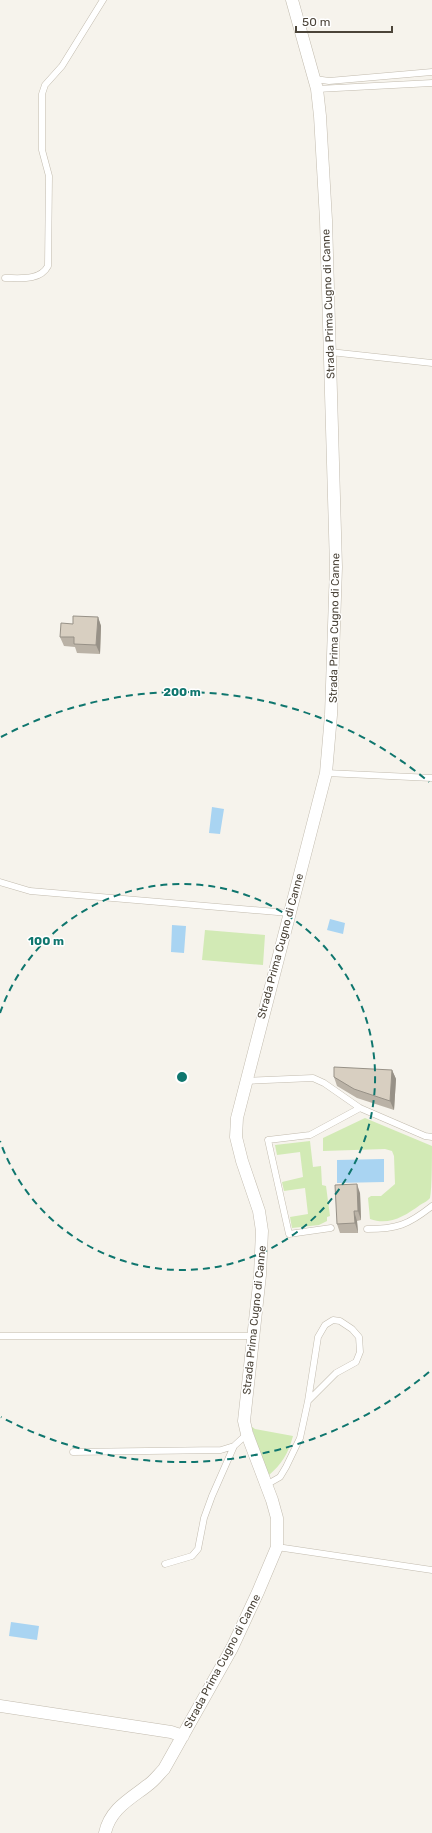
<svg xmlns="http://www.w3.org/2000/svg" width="432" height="1833" viewBox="0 0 432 1833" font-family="Rubik,sans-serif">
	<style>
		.green { fill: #d2eab5 }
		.water { fill: #a9d4f2 }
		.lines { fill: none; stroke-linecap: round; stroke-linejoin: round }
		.service-casing { stroke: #c2bbae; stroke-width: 7 }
		.minor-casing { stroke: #c2bbae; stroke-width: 13 }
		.service { stroke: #fff; stroke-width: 6 }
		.minor { stroke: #fff; stroke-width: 12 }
		.wall { fill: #bab2a6 }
		.shaded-wall { fill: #979187 }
		.building { fill: #d8cfc1; stroke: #979187 }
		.ring { fill: none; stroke: #0f766e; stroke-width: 2; stroke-dasharray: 7 5 }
		.labels { text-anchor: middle; stroke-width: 3; stroke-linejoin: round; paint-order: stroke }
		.street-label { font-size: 11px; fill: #4b4439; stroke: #fff }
		.centre { fill: #0f766e; stroke: #fff; stroke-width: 2 }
		.ring-label { font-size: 12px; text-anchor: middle; font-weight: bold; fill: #0f766e; stroke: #fff; stroke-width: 3; stroke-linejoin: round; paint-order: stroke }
	</style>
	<rect width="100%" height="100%" fill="#f6f3ec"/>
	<path class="green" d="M205,930L265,935L263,965L202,960Z
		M365,1118L432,1146C432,1156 432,1190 430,1198C428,1201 423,1203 420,1205C405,1216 389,1226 370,1219L368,1198L371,1196H381L395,1184L394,1156L392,1151L385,1149L323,1151V1138Z
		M310,1141L313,1167L321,1166L322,1185L326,1186L330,1216L327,1217V1221L319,1225L292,1228L290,1217L308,1214L305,1188L284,1191L282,1182L303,1177L300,1152L277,1155L275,1145Z
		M251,1426L255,1429L293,1436C288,1454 282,1464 268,1476Z"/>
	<path class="water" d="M212,807L224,809L220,834L209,833Z
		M330,919L345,923L343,934L327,930Z
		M172,925L186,926L184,953L171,952Z
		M384,1159V1182L337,1183V1160Z
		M11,1622L39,1626L37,1640L9,1636Z"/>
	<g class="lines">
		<g class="service-casing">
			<path id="service" d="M315,79L329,81L432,72
				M317,89L432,83
				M5,278C20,278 40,281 48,266L49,176L42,150V94L45,85L62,66L103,0
				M330,352L432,363
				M326,773L432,778
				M0,882L30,891L289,913
				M245,1081L313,1078L324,1083L360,1108L425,1136L432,1137
				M331,1228L289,1234L268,1140L310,1135L360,1108
				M367,1229C397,1229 408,1225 432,1206
				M0,1336H253
				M73,1452L221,1450L234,1446
				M266,1485L280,1477L286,1467L300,1438L308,1401L336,1373L356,1362L360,1352L359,1337L352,1329L340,1321L333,1320L325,1325L318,1337L308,1401
				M277,1547L432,1570
				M165,1564L192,1556L198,1549L204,1518L212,1496L234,1446L247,1434"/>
		</g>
		<g class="minor-casing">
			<path id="minor" d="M0,1706L171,1732L183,1736
				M105,1833C110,1809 130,1799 148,1785C154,1781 159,1774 164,1769L232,1648L258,1592L277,1547V1518L272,1500L247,1434L244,1421L260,1275L262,1231L259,1211L242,1161L236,1137L237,1118L326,773L331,715L336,567L326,220L320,116L317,89L292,0"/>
		</g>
		<use href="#service" class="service"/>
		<use href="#minor" class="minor"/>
	</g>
	<path class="wall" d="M98,617L101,626L100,654L77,653L75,647L64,646L60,637L73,624Z
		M392,1070L396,1079L394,1110L357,1098L337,1086L334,1077Z
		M360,1193L361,1220L357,1221L358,1233H340L337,1224Z"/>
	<path class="shaded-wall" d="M98,617L101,626L100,654L96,645Z
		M392,1070L396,1079L394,1110L390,1101Z
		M357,1184L360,1193L361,1220L358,1211Z
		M354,1211L357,1221L358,1233L355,1223Z"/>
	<path class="building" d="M73,616L98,617L96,645L74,644V637H60L61,623L73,624Z
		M334,1067L392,1070L390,1101L354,1089L334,1077Z
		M357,1184L358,1211H354L355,1223L337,1224L335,1185Z"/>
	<g class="ring">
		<path d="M0 1013A193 193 0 1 1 0 1141"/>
		<path d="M429 1372A385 385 0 0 1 1 1417M1 737A385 385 0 0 1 429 782"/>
	</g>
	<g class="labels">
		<g class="street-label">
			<text transform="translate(328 304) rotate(-92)" y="4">Strada Prima Cugno di Canne</text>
			<text transform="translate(334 628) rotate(-89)" y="4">Strada Prima Cugno di Canne</text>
			<text transform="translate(280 946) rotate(-75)" y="4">Strada Prima Cugno di Canne</text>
			<text transform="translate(254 1320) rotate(-84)" y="4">Strada Prima Cugno di Canne</text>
			<text transform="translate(222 1661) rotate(-62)" y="4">Strada Prima Cugno di Canne</text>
		</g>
	</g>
	<circle cx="182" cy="1077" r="6" class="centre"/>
	<g class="ring-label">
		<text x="182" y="696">200 m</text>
		<text x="46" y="945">100 m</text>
	</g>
	<path d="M296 26v6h96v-6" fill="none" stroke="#4b4439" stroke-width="2"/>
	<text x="302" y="26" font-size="12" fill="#4b4439" stroke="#ffffff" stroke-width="3" paint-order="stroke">50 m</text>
</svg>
